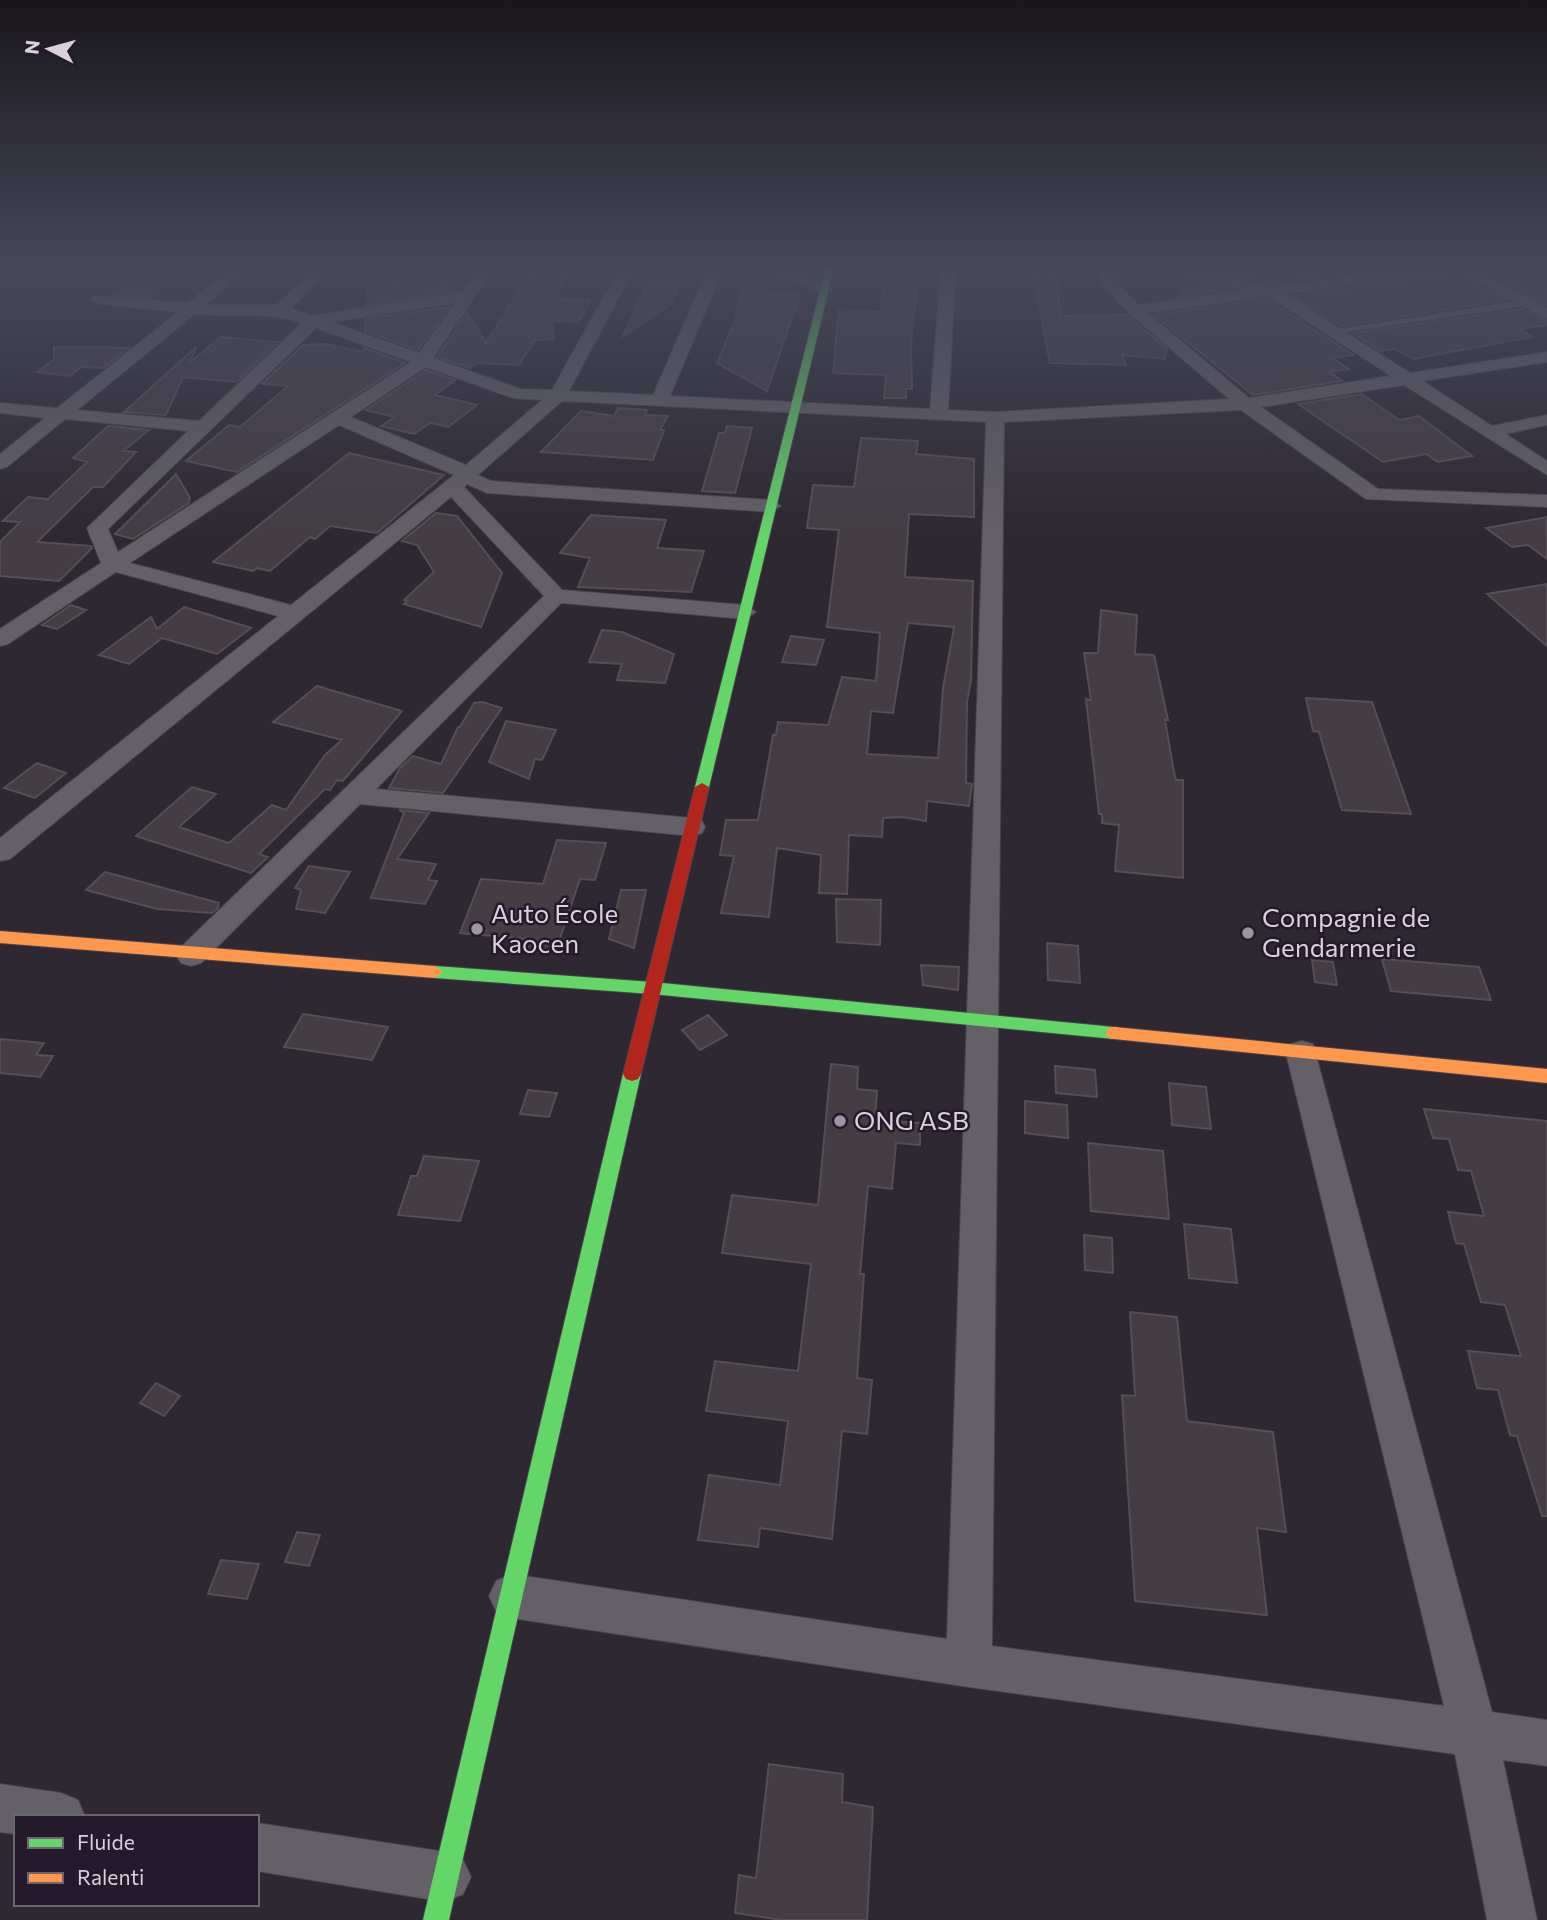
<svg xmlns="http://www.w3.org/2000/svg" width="1547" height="1920" viewBox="0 0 1547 1920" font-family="Commissioner,sans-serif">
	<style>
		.building { fill: #443d44; stroke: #554e55; stroke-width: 2; fill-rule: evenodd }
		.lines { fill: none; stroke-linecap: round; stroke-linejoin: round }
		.lane-casing { stroke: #49444c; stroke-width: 2 }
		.street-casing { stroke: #49444c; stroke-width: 2 }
		.fast-casing { stroke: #49444c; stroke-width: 2 }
		.slow-casing { stroke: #49444c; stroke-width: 2 }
		.jam-casing { stroke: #49444c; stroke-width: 2 }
		.lane { fill: #646067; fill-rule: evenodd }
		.street { fill: #646067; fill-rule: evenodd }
		.fast { fill: #63d668; fill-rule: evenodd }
		.slow { fill: #ff974d; fill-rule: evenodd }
		.jam { fill: #b3261e; fill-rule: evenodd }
		.poi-dot { fill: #9d96a1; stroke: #241a2b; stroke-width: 2.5 }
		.labels { text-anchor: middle; stroke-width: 5; stroke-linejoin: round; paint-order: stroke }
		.poi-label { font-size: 26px; fill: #d9d2dd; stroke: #241a2b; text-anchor: start }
	</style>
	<rect width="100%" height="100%" fill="#2d2831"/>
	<path class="building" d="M1032,267H1055L1061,316L1127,315L1167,349L1165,359L1122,355L1126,365L1050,363Z
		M1220,267H1291L1325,277L1270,284L1213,272Z
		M533,268H573L554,299L590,300L579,322L552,321L554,339L535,340L519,365L477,363L470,368L437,357L467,313L486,343Z
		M442,273L453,291L367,305V286Z
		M1449,274L1507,300L1341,326L1293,296Z
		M1518,275L1547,291V305L1497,278Z
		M650,280L681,282L671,304L623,336Z
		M884,282L917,283L911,344L912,389H906V398H884L886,375L833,373L839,310L881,312Z
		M1198,282L1229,289L1179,297Z
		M123,287L160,290L149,298L112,295Z
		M742,290L800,294L767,391L717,363L735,320Z
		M1267,299L1353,355L1332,358L1349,369L1330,372L1342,381L1253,395L1154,315Z
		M449,307L418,350L365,331L366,319Z
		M1522,309L1547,321V325L1519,329L1533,337L1413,359L1395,349L1380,351L1353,333Z
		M221,337L278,342L237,382L183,377L166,415L124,412L196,347L190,362Z
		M325,344L364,352V348L405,363L237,472L186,461L229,425L240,427L288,386L262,384L303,345Z
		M54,347H89L129,348L103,368L81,367L70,376L37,372L54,359Z
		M426,370L455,380L435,395L477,405L448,427L430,423L414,434L381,426L395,417L366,410Z
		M1362,394L1399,420L1419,416L1472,456L1438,462L1426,454L1383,462L1298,404Z
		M618,408L647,410L645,415L668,416L660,430H664L653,460L541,452L581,411L614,416Z
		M108,426L149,430L123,451L136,452L103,487H93L37,542L91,546L92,548L59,581L0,576V542L20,522L3,521L28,497L48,499L87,462L73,458Z
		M727,426L752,428L735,493L702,491L719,433H725Z
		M861,438L918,441L916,454L974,459V517L909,514L905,577L973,581L971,680L967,702L966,783L972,784L969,806L927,801L926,821L903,817L883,818L882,837L849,835L847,894L819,893L821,855L777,848L769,917L721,913L734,856L720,855L726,820H758L773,735H776L778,722L828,725L842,677L876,681L880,633L827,627L839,530L807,528L813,485L854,487ZM908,623L954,627L943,688L938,758L867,754L871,711L893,713Z
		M349,453L444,475L377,533L330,526L315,539L310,537L270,571L257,568L253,571L213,562Z
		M176,474L190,498L189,503L133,539L115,534Z
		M436,513L457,516L502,573L481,627L404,604L407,601L404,600L434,572L417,545L402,541Z
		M591,515L666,520L657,548L704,551L691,592L578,587L590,558L560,553Z
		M1547,517V559L1528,545L1512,547L1486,528Z
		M1547,584V646L1487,594Z
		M71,605L86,610L57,629L42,625Z
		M184,607L251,628L217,654L162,638L129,664L99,655L151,617L157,629Z
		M1101,610L1137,615L1135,654L1154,655L1168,720H1165L1174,772L1176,780H1183V878L1115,871L1119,825L1102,823V814H1099L1086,699L1091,700L1084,653H1098Z
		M602,630L622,632L674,654L665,683L617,680L622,664L589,662Z
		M791,636L824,640L816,665L782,662Z
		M317,686L402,711L343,781L337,780L330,790L325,789L259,854L268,857L251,873L136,836L192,787L216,794L179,827L229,843L272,805L286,810L325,755L342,740L273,722Z
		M1306,698L1372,702L1411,814L1342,810L1319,732L1313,731Z
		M482,702L502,708L443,793L389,788L400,768L413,756L441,764L458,727H460L474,703Z
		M506,721L556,730L542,760L535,759L529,779L489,762Z
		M37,763L66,773L35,798L4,788Z
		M399,810L429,813L397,859L436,864L428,880L437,881L425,904L371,898L404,813Z
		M557,840L606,843L595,880L580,879L555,953L522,950L526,939L460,933L481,879L543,884Z
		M309,866L350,872L325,913L296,909L301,890L295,888Z
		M105,872L219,903L218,908L212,913L157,909L86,890Z
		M621,890H646L634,948L609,939Z
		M836,899L881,900L880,945L837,942Z
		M1047,943L1078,946L1080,983L1048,980Z
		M1382,959L1479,967L1491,1000L1391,991Z
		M1312,960L1333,962L1337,985L1315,982Z
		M921,965L959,967L958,990L923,985Z
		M303,1014L388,1027L372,1060L284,1047Z
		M708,1015L727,1035L700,1050L682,1030Z
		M0,1039L44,1043L36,1055L53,1056L40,1077L0,1073Z
		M831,1064L858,1067L857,1089L877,1091L875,1120L920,1123V1145L896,1143L892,1189L868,1186L860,1274H864L857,1378L872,1380L867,1434L842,1431L832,1539L760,1528L758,1547L698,1540L709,1475L780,1485L788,1421L706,1411L715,1361L798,1371L811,1264L722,1253L732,1195L818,1205Z
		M1055,1066L1095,1070L1097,1097L1056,1093Z
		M1169,1083L1206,1087L1211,1129L1172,1125Z
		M528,1090L557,1093L549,1117L520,1114Z
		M1025,1101L1067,1105L1068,1138L1025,1133Z
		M1424,1109L1547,1121V1516H1542L1517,1436L1510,1435L1498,1390L1477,1388L1468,1351L1521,1356L1505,1305L1481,1302L1464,1244L1456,1243L1448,1212L1484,1216L1471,1171L1458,1170L1449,1139L1433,1138Z
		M1088,1143L1163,1151L1169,1219L1091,1211Z
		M424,1156L479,1161L460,1221L398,1215L411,1176H417Z
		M1184,1224L1231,1229L1237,1283L1189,1278Z
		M1084,1235L1112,1238L1113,1273L1085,1270Z
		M1130,1312L1177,1317L1187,1421L1273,1432L1286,1532L1257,1528L1267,1615L1135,1601L1122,1395L1135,1396Z
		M156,1383L180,1396L164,1416L140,1403Z
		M297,1532L320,1535L309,1566L285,1562Z
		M221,1560L259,1564L247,1599L208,1594Z
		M769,1764L843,1774L842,1802L873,1807L867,1920H782L735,1913L739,1875L756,1878Z"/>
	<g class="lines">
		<g class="lane-casing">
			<path id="lane" d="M1527,300L1530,301V305L1331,334L1327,331Z"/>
		</g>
		<g class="street-casing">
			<path id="street" d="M234,267H251L205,305H276L316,267H332L291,308L312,316L463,292L481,267H495L433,358L521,389L552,390L620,267H635L569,391L653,395L709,267H724L670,396L930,409L941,267H956L948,410L995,412L1229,399L1129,313L1101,283V267H1115L1117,282L1139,305L1244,290L1155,270L1153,267H1180L1270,287L1418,267H1471L1547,308V319L1455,270L1286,294L1410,373L1547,352V362L1423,381L1492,426L1547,415V425L1506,434L1547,461V475L1404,385L1261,407L1378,489L1547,495V507L1366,499L1241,410L1004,422L992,1646L1444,1706L1286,1053L1291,1044L1302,1041L1313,1044L1492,1712L1547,1720V1766L1503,1760L1537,1920H1487L1455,1754L969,1687L511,1618L496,1611L489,1596L496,1581L511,1574L947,1639L986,422L562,401L478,475L491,481L771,500L781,506L771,512L487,493L467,484L464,487L562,590L745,605L756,612L745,619L561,603L376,789L692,818L702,821L705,827L702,833L692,836L360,804L201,963L191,966L181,963L176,955L181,947L544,596L451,497L10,859L0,861V838L278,616L116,572L8,644L0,646V629L101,563L87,528L188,431L65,419L7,467L0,469V454L45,418L0,413V403L57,408L178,312L99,304L91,299L93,296L188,303ZM1268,296L1391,376L1249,398L1148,313ZM455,303L419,353L331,322ZM195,314C231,317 268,311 302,323L199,421L77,410ZM316,328L411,362L118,552L108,529ZM426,367L513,398L542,400L466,465L351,417ZM339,425L454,475L291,605L130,563Z
				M751,267H774L833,288L830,291H820Z
				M0,1784L61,1793L78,1800L85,1817H16V1834L0,1832Z
				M257,1823L446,1852L463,1860L471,1877L463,1894L446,1902L257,1871Z"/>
		</g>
		<g class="fast-casing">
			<path id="fast" d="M826,267H834L709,787L702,791L695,787Z
				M435,966L652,982L1114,1027L1120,1028L1122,1033L1120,1038L1114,1039L652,994L435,978L427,972Z
				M632,1067L638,1069L641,1074L449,1920H423L623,1074L626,1069Z"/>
		</g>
		<g class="slow-casing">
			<path id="slow" d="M0,931L435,966L443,972L435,978L0,943Z
				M1114,1027L1547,1069V1083L1114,1039L1108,1038L1106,1033L1108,1028Z"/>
		</g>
		<g class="jam-casing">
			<path id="jam" d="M702,783L709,787L641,1074L638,1079L632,1081L626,1079L623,1074L695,787Z"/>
		</g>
		<use href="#lane" class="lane"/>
		<use href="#street" class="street"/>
		<use href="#fast" class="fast"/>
		<use href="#slow" class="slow"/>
		<use href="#jam" class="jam"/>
	</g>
	<linearGradient id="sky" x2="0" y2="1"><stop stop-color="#19161b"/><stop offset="0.5" stop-color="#46485a"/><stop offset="1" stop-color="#46485a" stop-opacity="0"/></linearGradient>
	<rect width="1547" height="536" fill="url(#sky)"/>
	<g class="poi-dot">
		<circle cx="477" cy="929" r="7"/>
		<circle cx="1248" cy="933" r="7"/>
		<circle cx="840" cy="1121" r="7"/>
	</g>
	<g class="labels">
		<g class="poi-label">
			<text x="491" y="923">Auto École<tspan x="491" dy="30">Kaocen</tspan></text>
			<text x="1262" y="927">Compagnie de<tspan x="1262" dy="30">Gendarmerie</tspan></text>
			<text x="854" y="1130">ONG ASB</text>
		</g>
	</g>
	<rect x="14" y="1815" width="245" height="91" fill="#241a2b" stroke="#6c6472" stroke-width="2"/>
	<rect x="28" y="1838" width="35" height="10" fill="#63d668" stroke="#6c6472" stroke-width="2"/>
	<text x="77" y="1850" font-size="21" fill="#d9d2dd">Fluide</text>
	<rect x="28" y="1873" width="35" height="10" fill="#ff974d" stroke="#6c6472" stroke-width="2"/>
	<text x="77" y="1885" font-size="21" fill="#d9d2dd">Ralenti</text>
	<g transform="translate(49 49) rotate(276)" stroke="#241a2b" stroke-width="5" paint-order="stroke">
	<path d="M0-5L12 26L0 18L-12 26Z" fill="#d9d2dd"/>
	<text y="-10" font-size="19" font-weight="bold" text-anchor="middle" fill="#d9d2dd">N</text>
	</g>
</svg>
